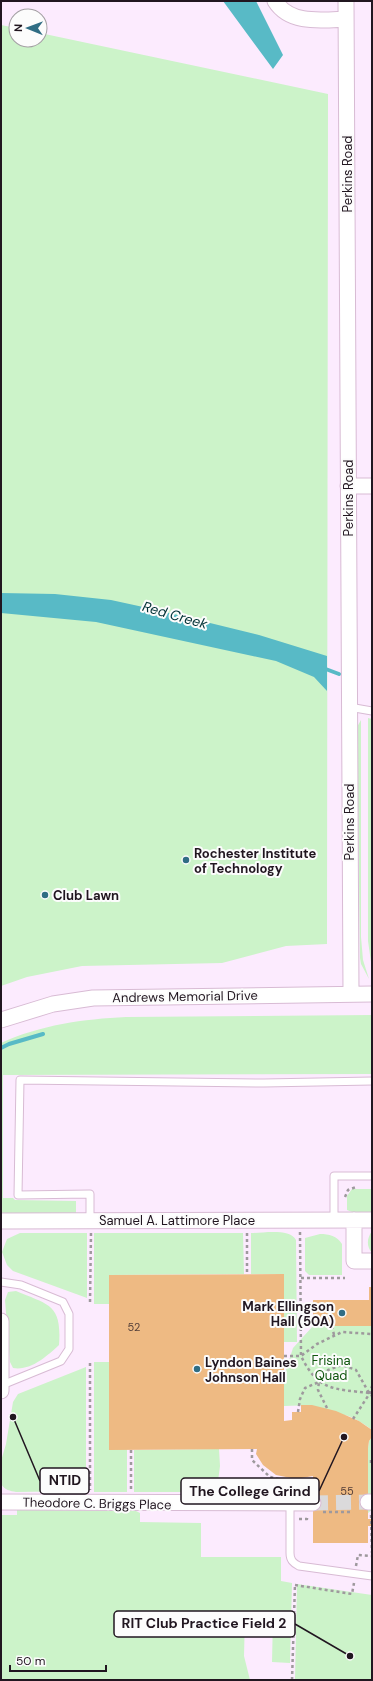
<svg xmlns="http://www.w3.org/2000/svg" width="373" height="1681" viewBox="0 0 373 1681" font-family="'DM Sans',sans-serif">
	<style>
		.education { fill: #fcebfe; fill-rule: evenodd }
		.green { fill: #ccf3c9 }
		.water { fill: #58bac6 }
		.lines { fill: none; stroke-linecap: round; stroke-linejoin: round }
		.stream { stroke: #58bac6; stroke-width: 4 }
		.building { fill: #eeba83 }
		.minor-tunnel { stroke: #dbdadb; stroke-width: 15; stroke-dasharray: 15 8; stroke-linecap: butt }
		.service-casing { stroke: #d8bbd4; stroke-width: 9 }
		.minor-casing { stroke: #d8bbd4; stroke-width: 17 }
		.path { stroke: #9e999d; stroke-width: 2.5; stroke-dasharray: 3 3; stroke-linecap: butt }
		.service { stroke: #fff; stroke-width: 7 }
		.minor { stroke: #fff; stroke-width: 15 }
		.poi-dot { fill: #306d84; stroke: #fcfcfc; stroke-width: 1.5 }
		.labels { text-anchor: middle; stroke-width: 4; stroke-linejoin: round; paint-order: stroke }
		.number-label { font-size: 11px; fill: #543f39 }
		.street-label { font-size: 13px; fill: #211620; stroke: #fcfcfc }
		.poi-label { font-size: 13px; font-weight: bold; fill: #211620; stroke: #fcfcfc; text-anchor: start }
		.park-label { font-size: 13px; fill: #125810; stroke: #fcfcfc }
		.water-label { font-size: 14px; font-style: italic; fill: #003136; stroke: #fcfcfc }
		.leader { fill: none; stroke: #211620; stroke-width: 1.5 }
		.callout-dot { fill: #211620; stroke: #fcfcfc; stroke-width: 1.5 }
		.callout { fill: #fcfcfc; stroke: #211620; stroke-width: 1.5 }
		.callout-label { font-size: 14px; text-anchor: middle; font-weight: bold; fill: #211620 }
	</style>
	<rect width="100%" height="100%" fill="#fcfcfc"/>
	<path class="education" d="M1,1H372V1680H1ZM16,16H40V40H16Z"/>
	<path class="green" d="M1,25L16,28V40H40V33L328,94L327,944L286,946L222,963L82,966L27,977L1,986Z
		M368,718L372,719V969L368,941Z
		M361,720V937L363,960L369,979L361,964L360,958L357,727Z
		M372,1015V1074L3,1075V1198H13L15,1200L76,1201V1213H1V1043C40,1025 84,1019 126,1017Z
		M352,1189H372V1212H352L347,1210V1196Z
		M372,1231V1253C366,1246 367,1238 372,1231Z
		M20,1233H87V1298L13,1271L7,1265L2,1252L7,1239Z
		M94,1233H243L244,1274L109,1275V1304H94Z
		M251,1233C263,1233 290,1228 296,1240L297,1342H284V1274H251Z
		M320,1234C329,1234 337,1236 342,1244V1275H309L305,1271V1238Z
		M16,1291C49,1305 62,1304 59,1345C47,1356 31,1371 13,1368L10,1362L5,1300L8,1292Z
		M313,1326H372V1430C363,1423 347,1412 336,1415C321,1404 302,1405 284,1406V1376L293,1348Z
		M94,1362H109L127,1450V1492H94Z
		M86,1367V1491L16,1492C10,1491 5,1490 1,1484V1461L6,1444L13,1402L18,1394Z
		M372,1437V1510L368,1513V1448L369,1441Z
		M219,1449L220,1466L217,1489L207,1492H134V1450Z
		M17,1510L136,1511L140,1513V1522L201,1523V1557H281V1581L292,1583L290,1663L272,1662L273,1616H245L244,1656L250,1680H1V1515H17Z
		M297,1584L372,1595V1680H295Z"/>
	<path class="water" d="M223,1H256L283,55L273,69Z
		M1,593L55,594L111,600L157,610L259,635L327,656V691L314,677L276,661L96,622L1,613Z"/>
	<g class="lines">
		<path class="stream" d="M323,668L339,674
			M1,1048L9,1044L43,1034"/>
	</g>
	<path class="building" d="M284,1274V1421L292,1420V1412H301V1405H312L336,1411L359,1421L372,1430V1437L369,1441L368,1448V1519H372V1526H368V1543H313V1476L296,1479L276,1475L263,1465L256,1454L257,1449L109,1450V1275Z
		M369,1287H372V1326H313V1300H369Z
		M12,1413H16L14,1420H11Z"/>
	<g class="lines">
		<path class="minor-tunnel" d="M313,1503L368,1502"/>
		<g class="service-casing">
			<path id="service" d="M349,707L372,711
				M334,1220V1176H372
				M90,1221V1194L18,1195L20,1080L264,1083L372,1081
				M1,1282L21,1285L63,1302L69,1314V1349L61,1361L2,1385
				M290,1503V1553C290,1560 293,1563 299,1566L372,1576"/>
		</g>
		<g class="minor-casing">
			<path id="minor" d="M275,1C290,25 322,20 346,19
				M346,1L351,994
				M348,486H372
				M1,1020L53,1004L93,998L372,994
				M354,1220V1261H372
				M1,1221L372,1220
				M1,1321V1391
				M1,1502L313,1503
				M368,1502H372"/>
		</g>
		<path class="path" d="M345,1197L348,1190L356,1187
			M300,1232L301,1356C318,1391 334,1389 370,1393L372,1396
			M247,1233V1274
			M301,1278H345
			M90,1302L91,1233
			M332,1326L334,1335
			M284,1356H301L317,1344L342,1332L372,1334
			M90,1363V1490
			M327,1408L318,1390L319,1382L328,1370L342,1365L356,1370L369,1393
			M298,1412L300,1399L305,1388L319,1382
			M353,1419L370,1393L372,1386
			M252,1449V1460L270,1477L293,1483L306,1489
			M131,1450V1489
			M371,1463V1457
			M323,1512H353
			M371,1515L372,1553
			M299,1519H307V1515
			M356,1566L358,1555L372,1556
			M295,1585L352,1594L354,1583
			M292,1680L295,1584"/>
		<use href="#service" class="service"/>
		<use href="#minor" class="minor"/>
	</g>
	<g class="poi-dot">
		<circle cx="186" cy="860" r="4"/>
		<circle cx="45" cy="895" r="4"/>
		<circle cx="342" cy="1313" r="4"/>
		<circle cx="197" cy="1369" r="4"/>
	</g>
	<g class="labels">
		<g class="number-label">
			<text x="134" y="1331">52</text>
			<text x="347" y="1495">55</text>
		</g>
		<g class="street-label">
			<text transform="translate(347 174) rotate(-90)" y="5">Perkins Road</text>
			<text transform="translate(348 498) rotate(-90)" y="5">Perkins Road</text>
			<text transform="translate(349 822) rotate(-90)" y="5">Perkins Road</text>
			<text transform="translate(185 996) rotate(-1)" y="5">Andrews Memorial Drive</text>
			<text x="177" y="1225">Samuel A. Lattimore Place</text>
			<text transform="translate(97 1503) rotate(1)" y="5">Theodore C. Briggs Place</text>
		</g>
		<g class="poi-label">
			<text x="194" y="858">Rochester Institute<tspan x="194" dy="15">of Technology</tspan></text>
			<text x="53" y="900">Club Lawn</text>
			<text x="334" y="1311" text-anchor="end">Mark Ellingson<tspan x="334" dy="15">Hall (50A)</tspan></text>
			<text x="205" y="1367">Lyndon Baines<tspan x="205" dy="15">Johnson Hall</tspan></text>
		</g>
		<g class="park-label">
			<text x="331" y="1365">Frisina<tspan x="331" dy="15">Quad</tspan></text>
		</g>
		<g class="water-label">
			<text transform="translate(175 615) rotate(16)" y="5">Red Creek</text>
		</g>
	</g>
	<path class="leader" d="M13 1417L40 1481M344 1437L319 1491M350 1656L295 1624"/>
	<g class="callout-dot">
		<circle cx="13" cy="1417" r="4"/>
		<circle cx="344" cy="1437" r="4"/>
		<circle cx="350" cy="1656" r="4"/>
	</g>
	<g class="callout">
		<rect x="40" y="1468" width="49" height="26" rx="4"/>
		<rect x="181" y="1478" width="138" height="26" rx="4"/>
		<rect x="114" y="1611" width="181" height="26" rx="4"/>
	</g>
	<g class="callout-label">
		<text x="65" y="1485">NTID</text>
		<text x="250" y="1496">The College Grind</text>
		<text x="204" y="1628">RIT Club Practice Field 2</text>
	</g>
	<rect width="373" height="1681" fill="none" stroke="#211620" stroke-width="4"/>
	<g transform="translate(28 28) rotate(271)"><circle r="19" fill="#fcfcfc" stroke="#a4a0a4"/>
	<path d="M0-3L7 15L0 10L-7 15Z" fill="#306d84"/>
	<text y="-6" font-size="11" font-weight="bold" text-anchor="middle" fill="#211620">N</text>
	</g>
	<path d="M10 1665v6h96v-6" fill="none" stroke="#211620" stroke-width="2"/>
	<text x="16" y="1665" font-size="12" fill="#211620" stroke="#fcfcfc" stroke-width="3" paint-order="stroke">50 m</text>
</svg>
